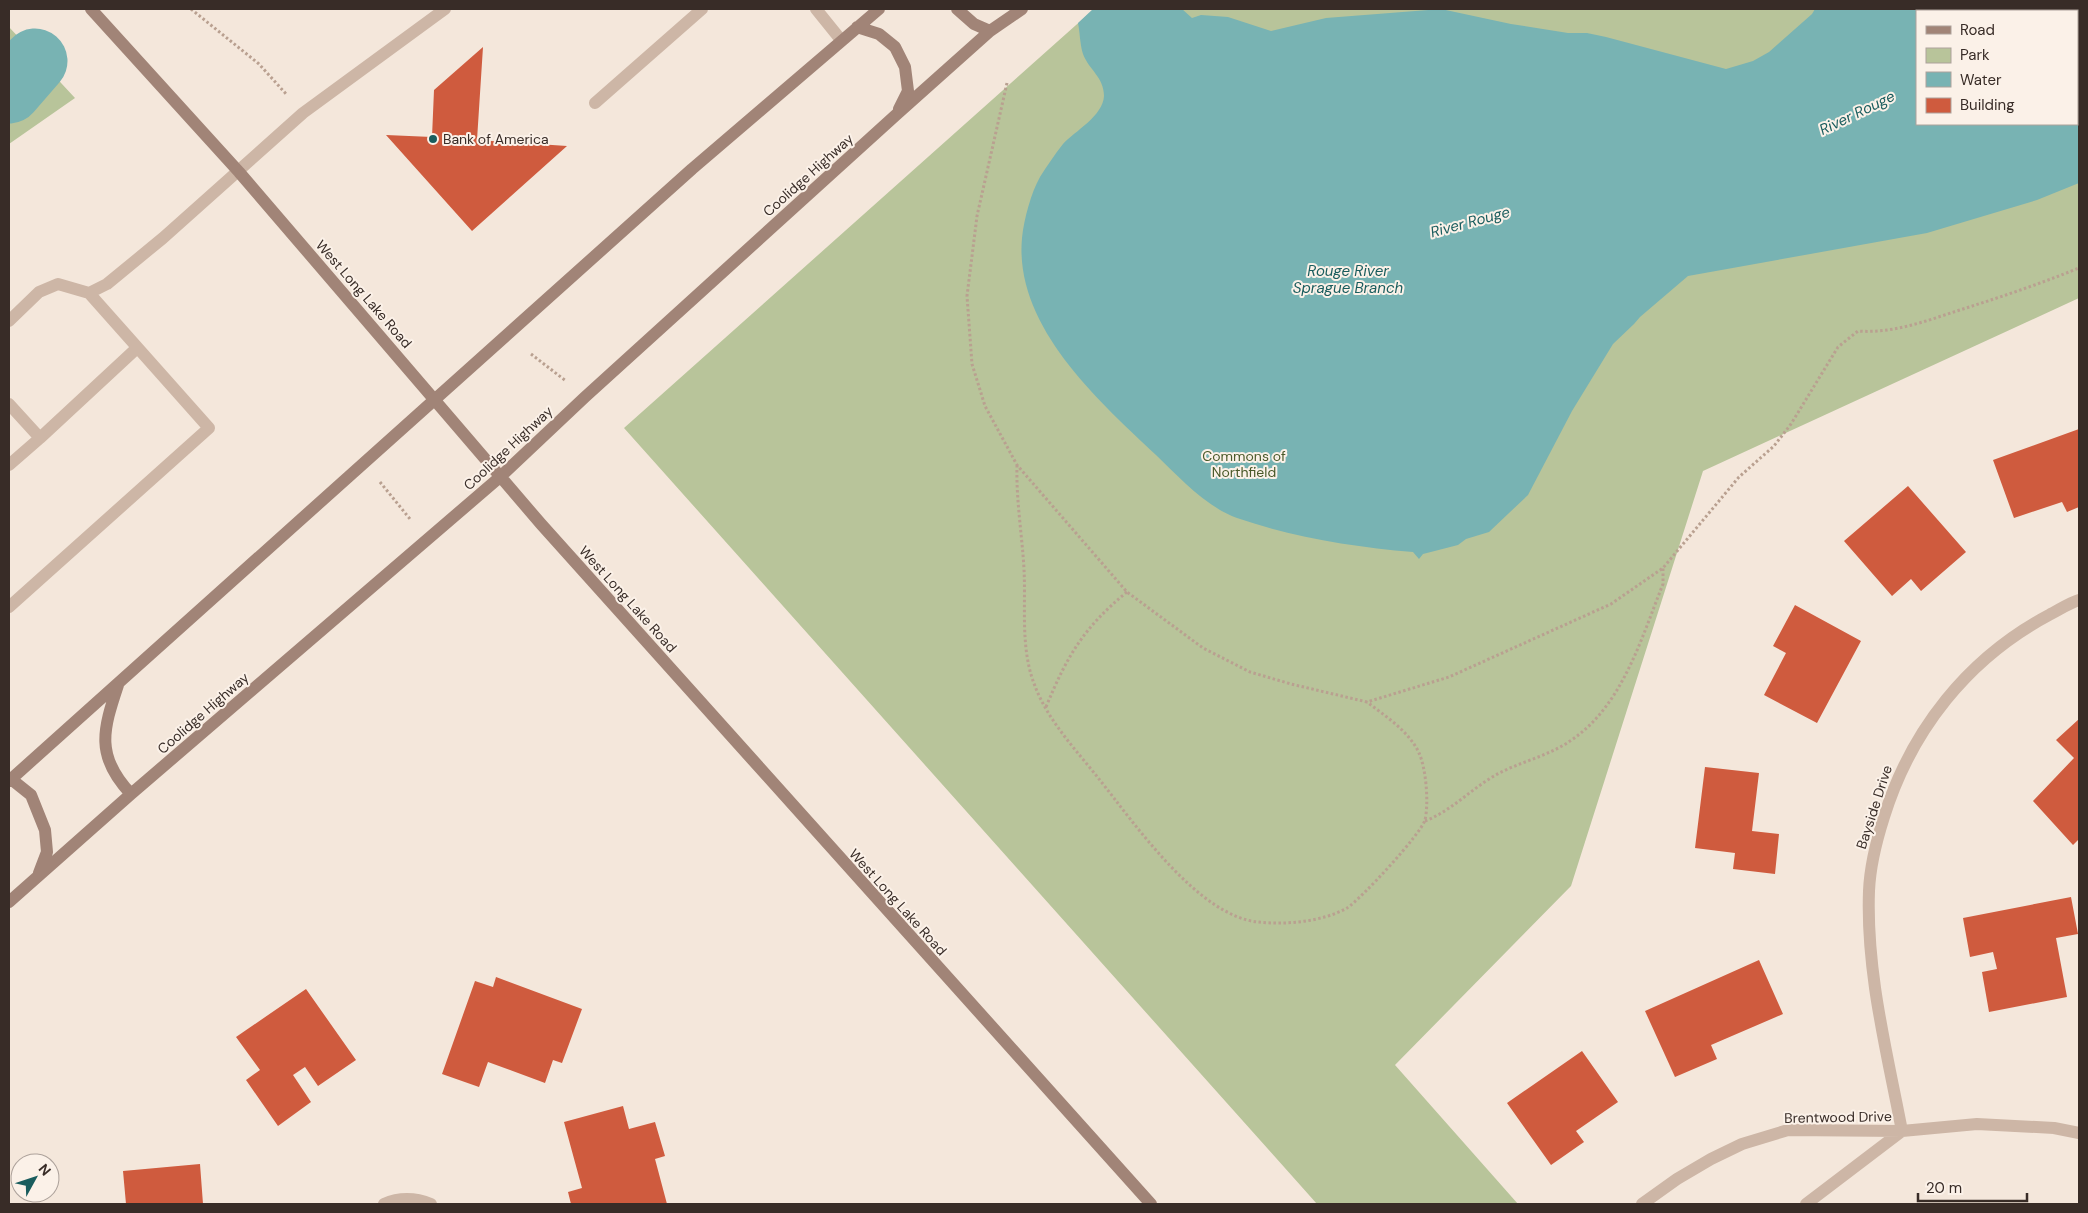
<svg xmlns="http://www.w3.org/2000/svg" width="2088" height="1213" viewBox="0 0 2088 1213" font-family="'DM Sans',sans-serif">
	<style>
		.green { fill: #b8c49a; fill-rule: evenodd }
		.water { fill: #78b3b3; fill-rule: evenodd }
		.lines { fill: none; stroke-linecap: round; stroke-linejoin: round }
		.river { stroke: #78b3b3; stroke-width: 65 }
		.building { fill: #cf5b3e }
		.path { stroke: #b9a090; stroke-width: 3; stroke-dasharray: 2.5 2.5; stroke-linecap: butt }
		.service { stroke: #cdb6a6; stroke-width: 12 }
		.minor { stroke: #cdb6a6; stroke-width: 12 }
		.secondary { stroke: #a18477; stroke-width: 12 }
		.poi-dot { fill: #195c5d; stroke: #fbf1e8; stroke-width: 2 }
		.labels { text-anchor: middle; stroke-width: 4; stroke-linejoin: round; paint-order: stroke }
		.poi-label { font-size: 14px; fill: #382c27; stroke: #fbf1e8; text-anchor: start }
		.street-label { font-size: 14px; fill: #382c27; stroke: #fbf1e8 }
		.park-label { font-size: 14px; fill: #495929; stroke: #fbf1e8 }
		.water-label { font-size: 15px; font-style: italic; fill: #195c5d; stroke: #fbf1e8 }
	</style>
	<rect width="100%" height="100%" fill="#f4e7db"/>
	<path class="green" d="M1094,9H2079V298L1703,471L1571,886L1395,1065L1518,1204H1317L624,428ZM1917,11H2077V124H1917Z
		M9,27L75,98L9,144Z"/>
	<path class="water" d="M1093,9H1182L1192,18L1201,15L1228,17L1271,31L1326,18L1441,9L1511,24L1568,33H1587L1606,37L1726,69L1753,61L1769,52L1812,14L1815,9H2079V183L2037,200L1927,233L1688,276L1640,317L1634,324L1613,344L1572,411L1528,495L1489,532L1466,539L1458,545L1423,554L1419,559L1413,552C1354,547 1292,537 1237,518C1206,507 1179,477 1156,455C1098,400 1014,326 1022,238C1024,219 1031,193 1040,177C1047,166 1055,154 1063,144C1075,131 1103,116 1104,96C1104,77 1089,70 1083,54C1080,45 1080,33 1078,23ZM1917,11H2077V124H1917Z"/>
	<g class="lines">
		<path class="river" d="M9,91L35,61"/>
	</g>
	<path class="building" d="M483,47L477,140L567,146L472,231L386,135L432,137L434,90Z
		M2079,429V507L2067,512L2062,502L2014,518L1993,460Z
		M1908,486L1966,552L1921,591L1911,579L1892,596L1844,541Z
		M1795,605L1861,641L1817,723L1764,695L1786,653L1773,646Z
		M2079,719V839L2073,845L2033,801L2074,758L2056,740Z
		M1705,767L1759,773L1752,831L1779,834L1775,874L1733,869L1735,853L1695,848Z
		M2071,897L2078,934L2056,938L2067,997L1989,1012L1982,972L1997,969L1993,952L1970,957L1963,918Z
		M1759,960L1783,1014L1711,1045L1717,1059L1675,1077L1645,1011Z
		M496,977L582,1009L562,1063L553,1060L545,1083L488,1062L479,1087L442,1074L475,981L493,987Z
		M306,989L356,1060L318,1086L305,1067L293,1075L311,1102L278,1126L246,1080L260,1070L236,1037Z
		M1582,1051L1618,1102L1576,1131L1584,1142L1551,1165L1507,1103Z
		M623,1106L629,1129L655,1122L665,1156L655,1159L667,1204H571L568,1192L582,1188L564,1122Z
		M200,1164L203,1204H126L123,1171Z"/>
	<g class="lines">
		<path class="path" d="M191,9L259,64L287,95
			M1007,83L977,216L967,296L972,364L985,406L1017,465L1127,592L1203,648L1250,672L1291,684L1367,702L1449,677L1611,604L1663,568L1739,477L1774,446L1791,424L1838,347L1858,331C1895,334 1931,319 1966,308C2004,296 2042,283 2079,268
			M531,354L566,381
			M1017,465C1016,500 1022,534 1024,569C1026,607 1020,649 1035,686C1048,721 1077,751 1099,779C1135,824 1198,916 1258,922C1285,925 1322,922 1347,908C1361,899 1421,834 1425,820C1429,803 1426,768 1419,753C1409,731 1385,716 1367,702
			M380,482L410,519
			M1046,707C1067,656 1084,627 1127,592
			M1425,821C1451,811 1470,790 1494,776C1518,762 1547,757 1570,741C1622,707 1641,639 1663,584V568"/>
		<path class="service" d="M816,9L841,40
			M595,103L702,9
			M89,293L107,284L163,238L303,113L445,9
			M9,321L39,292L58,284L89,293L209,428L9,607
			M9,404L40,438L9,465
			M40,438L137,348"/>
		<path class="minor" d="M1902,1131C1887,1052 1866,972 1869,891C1870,866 1876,842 1884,817C1911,730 1968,658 2049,615C2059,610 2069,603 2079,600
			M384,1204C400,1197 416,1198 431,1204
			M1642,1204L1677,1179L1711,1159L1742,1144L1788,1130L1902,1131L1977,1124L2054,1128L2079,1133
			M1806,1204L1902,1131"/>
		<path class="secondary" d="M91,9L239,172L541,524L1151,1204
			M957,9L974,24L990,31
			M857,27L879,34L895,47L905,67L908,91L899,109
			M118,685C103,730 95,756 131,794
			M11,779L31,795L45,830L47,852L39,873
			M9,781L692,169L879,9
			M9,902L131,794L500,477L585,397L897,114L990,31L1022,9"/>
	</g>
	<circle class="poi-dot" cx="433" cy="139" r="5"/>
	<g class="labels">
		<g class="poi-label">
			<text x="443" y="144">Bank of America</text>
		</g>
		<g class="street-label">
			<text transform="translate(808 175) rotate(-42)" y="5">Coolidge Highway</text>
			<text transform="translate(364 294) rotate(49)" y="5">West Long Lake Road</text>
			<text transform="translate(508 448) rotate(-43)" y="5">Coolidge Highway</text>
			<text transform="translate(628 599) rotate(48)" y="5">West Long Lake Road</text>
			<text transform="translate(203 713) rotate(-41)" y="5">Coolidge Highway</text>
			<text transform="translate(1874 807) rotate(-72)" y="5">Bayside Drive</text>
			<text transform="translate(898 902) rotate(48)" y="5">West Long Lake Road</text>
			<text transform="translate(1838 1117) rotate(-1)" y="5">Brentwood Drive</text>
		</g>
		<g class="park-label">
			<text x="1244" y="461">Commons of<tspan x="1244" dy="16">Northfield</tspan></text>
		</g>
		<g class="water-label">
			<text transform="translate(1857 113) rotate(-26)" y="5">River Rouge</text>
			<text transform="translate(1470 222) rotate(-15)" y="5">River Rouge</text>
			<text x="1348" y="276">Rouge River<tspan x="1348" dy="17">Sprague Branch</tspan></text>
		</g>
	</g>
	<rect width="2088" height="1213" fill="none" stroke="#382c27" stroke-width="20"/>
	<rect x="1916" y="10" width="162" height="115" fill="#fbf1e8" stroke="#ada29b"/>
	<rect x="1926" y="26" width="25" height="8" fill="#a18477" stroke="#ada29b"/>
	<text x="1960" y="35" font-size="15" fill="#382c27">Road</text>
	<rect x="1926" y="48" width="25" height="15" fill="#b8c49a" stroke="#ada29b"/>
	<text x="1960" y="60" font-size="15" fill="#382c27">Park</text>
	<rect x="1926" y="72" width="25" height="15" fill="#78b3b3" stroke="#ada29b"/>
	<text x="1960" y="85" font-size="15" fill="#382c27">Water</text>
	<rect x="1926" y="98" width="25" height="15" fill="#cf5b3e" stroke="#ada29b"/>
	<text x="1960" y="110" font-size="15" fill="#382c27">Building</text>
	<g transform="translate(35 1178) rotate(50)"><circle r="24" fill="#fbf1e8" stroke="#ada29b"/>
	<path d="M0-4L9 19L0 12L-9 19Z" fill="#195c5d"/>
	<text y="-8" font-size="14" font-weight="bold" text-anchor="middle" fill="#382c27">N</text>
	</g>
	<path d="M1918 1193v8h109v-8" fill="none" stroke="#382c27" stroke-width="2.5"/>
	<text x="1926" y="1193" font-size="15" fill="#382c27" stroke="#fbf1e8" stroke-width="4" paint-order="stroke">20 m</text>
</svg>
